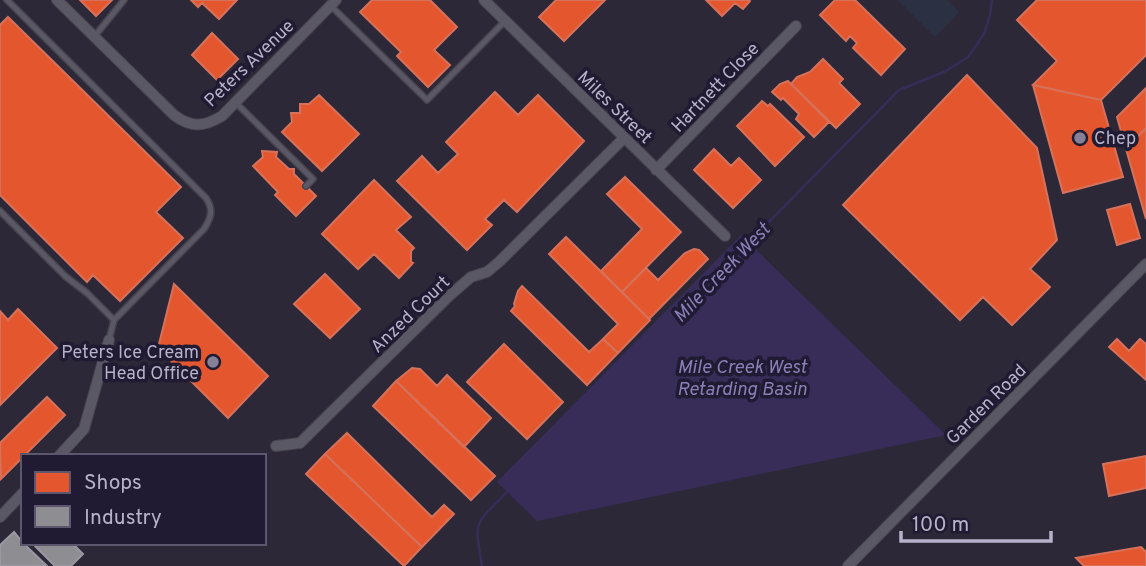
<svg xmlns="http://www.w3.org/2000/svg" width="1146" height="566" viewBox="0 0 1146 566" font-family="Overpass,sans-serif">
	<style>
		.green { fill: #2b3143 }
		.water { fill: #382d59 }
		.shops { fill: #e4572e; stroke: #d6725c; stroke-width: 2 }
		.industry { fill: #8d8d92; stroke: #9a98a2; stroke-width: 2 }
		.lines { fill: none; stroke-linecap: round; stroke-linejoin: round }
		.stream { stroke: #382d59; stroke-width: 2.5 }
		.service-casing { stroke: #46434e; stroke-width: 8 }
		.minor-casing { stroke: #46434e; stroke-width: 12 }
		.service { stroke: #5b5865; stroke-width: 5 }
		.minor { stroke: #5b5865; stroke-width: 10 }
		.poi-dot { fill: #868196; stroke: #201b32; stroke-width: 2.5 }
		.labels { text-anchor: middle; stroke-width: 7; stroke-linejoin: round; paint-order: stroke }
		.street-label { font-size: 18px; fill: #b7b1c9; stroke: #201b32 }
		.poi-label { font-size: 18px; fill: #b7b1c9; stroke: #201b32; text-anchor: start }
		.water-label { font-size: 19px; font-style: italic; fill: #8b7fb6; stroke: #201b32 }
	</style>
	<rect width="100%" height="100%" fill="#2c2837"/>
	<path class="green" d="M898,0H947L959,12L935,37Z"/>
	<path class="water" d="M741,235L946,435L537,521L497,482Z"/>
	<path class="shops" d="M80,0H112L96,16Z
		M191,0H237L219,19L202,3L198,7Z
		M372,0H430L457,27L434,50L450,65L428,87L397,56L401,52L360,12Z
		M556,0H605L564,41L539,17Z
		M706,0H749L750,1L743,9L735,3L722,16Z
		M835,0H855L905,49L881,75L853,48L857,43L850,36L846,41L820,15Z
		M1037,0H1146V55L1101,100L1033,85L1057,61L1017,20Z
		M8,17L181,187L156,212L183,238L120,301L93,275L87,282L0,195V25Z
		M212,33L238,59L217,80L192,55Z
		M823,59L843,79L839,83L860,104L836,128L791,84L797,77L810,72Z
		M967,75L1037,148L1057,240L1030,269L1050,287L1012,325L983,297L960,320L843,205Z
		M788,81L829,122L814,137L796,119L799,114L783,98L781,100L772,92L780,84Z
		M1033,85L1101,100L1123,177L1063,193Z
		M1146,88V128L1126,149L1117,117Z
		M495,92L518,115L538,95L584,141L517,212L504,200L485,219L492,225L467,250L397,181L422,156L438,173L458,154L446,142Z
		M319,95L359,134L322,171L282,132L292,122L291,113H300V104H309Z
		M762,101L768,106L770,104L804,137L775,166L737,126Z
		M1146,128V219L1126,149Z
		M714,149L731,166L739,158L761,180L733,208L694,170Z
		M262,151L277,152L276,157L289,169H294V174L316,196L296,216L275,195L278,192L253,166L263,157Z
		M625,177L681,232L622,292L601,271L642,229L607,194Z
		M374,180L411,217L396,230L414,248L411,251V262L413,263L399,278L374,254L358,269L322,234Z
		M1130,204L1140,238L1117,245L1107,210Z
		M566,237L650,320L618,353L603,339L618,324L549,254Z
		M694,249L699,250L708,259L649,319L622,292L646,268L658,280L685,253Z
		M325,274L360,309L330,338L294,304Z
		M174,284L268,376L228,418L158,348Z
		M522,286L589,352L603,339L618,353L587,385L511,311L515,306L514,304L518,291Z
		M18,309L57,348L0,405V311L8,320Z
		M1117,339L1129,351L1140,339L1146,344V380L1109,347Z
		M504,344L563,402L527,439L467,382Z
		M412,368L420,369L437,386L447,375L491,418L464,447L396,381Z
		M396,381L495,476L471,500L373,406Z
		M47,397L65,415L1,479L0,443Z
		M347,433L432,517L444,505L454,514L422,547L325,454Z
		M325,454L422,547L404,566L306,474Z
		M1146,456V488L1109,496L1103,464Z
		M1141,547L1146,552V566H1084L1076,558Z"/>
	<path class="industry" d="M14,532L23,543L47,566H0V545Z
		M32,543H72L83,554L71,566H55Z"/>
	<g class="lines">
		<path class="stream" d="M746,245L899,90L944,72L968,57L984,34L990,15L992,0
			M482,566C474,518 474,526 508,491"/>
		<g class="service-casing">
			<path id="service" d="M7,0L206,198C214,210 211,218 204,229L114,320L109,340
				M330,5L427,100L505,21
				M94,37L124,0
				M235,102L313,179L306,186
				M0,211L65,276L87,293L114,320"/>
		</g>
		<g class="minor-casing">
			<path id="minor" d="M57,0L174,115C191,128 204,127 222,116L336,0
				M484,0L725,236
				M656,170L796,26
				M276,446L300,443L449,296L471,277L487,272L499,262L624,138
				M59,456L84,429L109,340
				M0,517L23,493
				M848,566L1146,264"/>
		</g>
		<use href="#service" class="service"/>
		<use href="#minor" class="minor"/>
	</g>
	<g class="poi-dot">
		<circle cx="1080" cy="138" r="7"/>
		<circle cx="213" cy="362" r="7"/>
	</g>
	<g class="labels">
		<g class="street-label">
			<text transform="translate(249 63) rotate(-44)" y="6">Peters Avenue</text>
			<text transform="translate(715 87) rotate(-46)" y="6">Hartnett Close</text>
			<text transform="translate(615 107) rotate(44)" y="6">Miles Street</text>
			<text transform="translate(410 314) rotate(-44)" y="6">Anzed Court</text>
			<text transform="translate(986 404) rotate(-45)" y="6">Garden Road</text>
		</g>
		<g class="poi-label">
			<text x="1094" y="144">Chep</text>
			<text x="199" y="358" text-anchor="end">Peters Ice Cream<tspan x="199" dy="21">Head Office</tspan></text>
		</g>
		<g class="water-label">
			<text transform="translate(721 272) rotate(-46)" y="7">Mile Creek West</text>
			<text x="742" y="373">Mile Creek West<tspan x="742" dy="22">Retarding Basin</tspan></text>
		</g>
	</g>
	<rect x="21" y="454" width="245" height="91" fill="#201b32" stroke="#5c576e" stroke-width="2"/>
	<rect x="35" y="472" width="35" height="21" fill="#e4572e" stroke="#5c576e" stroke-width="2"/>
	<text x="84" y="489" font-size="21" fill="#b7b1c9">Shops</text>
	<rect x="35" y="506" width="35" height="21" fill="#8d8d92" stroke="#5c576e" stroke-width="2"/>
	<text x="84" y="524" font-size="21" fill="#b7b1c9">Industry</text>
	<path d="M901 531v10h150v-10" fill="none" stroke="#b7b1c9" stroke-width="3.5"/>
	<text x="912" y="531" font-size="21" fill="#b7b1c9" stroke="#201b32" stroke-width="5" paint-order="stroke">100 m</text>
</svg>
